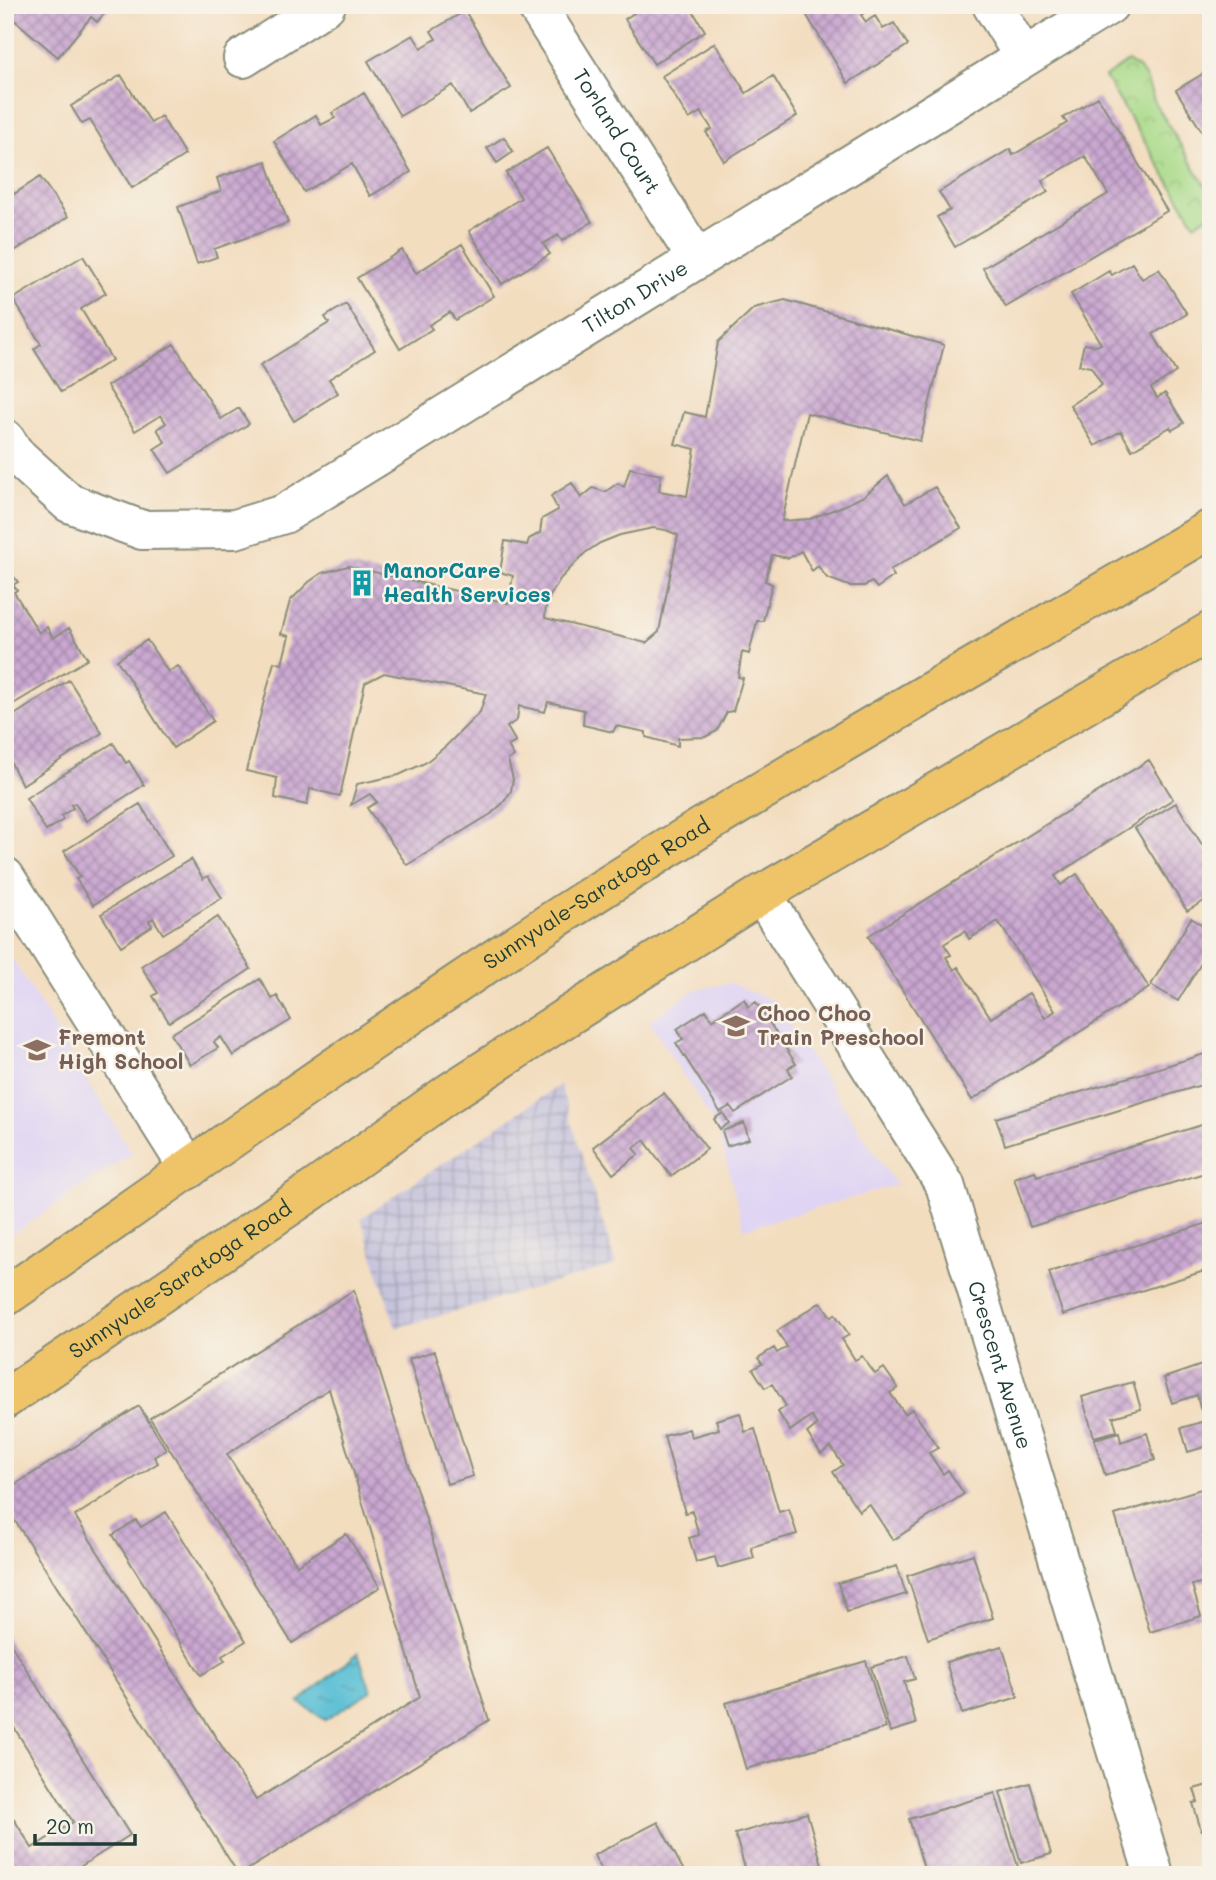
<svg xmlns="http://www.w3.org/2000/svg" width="1216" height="1880" viewBox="0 0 1216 1880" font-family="Mali,sans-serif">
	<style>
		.built { fill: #dfd4f4 }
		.industrial { fill: url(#industrial-grid) }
		.park { fill: url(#park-crowns); stroke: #648c5e; stroke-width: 2 }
		.water { fill: url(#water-ripples); stroke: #3a7e84; stroke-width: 2 }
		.building { fill: url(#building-cross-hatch); fill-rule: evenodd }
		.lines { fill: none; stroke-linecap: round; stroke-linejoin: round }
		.minor-casing { stroke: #898d7a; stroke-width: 42 }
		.primary-casing { stroke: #898d7a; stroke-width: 42 }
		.minor { stroke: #fff; stroke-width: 38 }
		.primary { stroke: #efc469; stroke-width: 38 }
		.labels { text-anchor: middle; stroke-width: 5; stroke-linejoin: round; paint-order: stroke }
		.street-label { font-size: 21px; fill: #1f3d34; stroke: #f7f3e8 }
		.culture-label { font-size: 21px; font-weight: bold; fill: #0d838f; stroke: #f7f3e8; text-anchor: start }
		.education-label { font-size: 21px; font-weight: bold; fill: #785e54; stroke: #f7f3e8; text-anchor: start }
	</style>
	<defs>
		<pattern id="industrial-grid" width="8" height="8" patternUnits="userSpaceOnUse" patternTransform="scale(1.75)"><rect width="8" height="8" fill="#c3c0db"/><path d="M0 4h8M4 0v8" fill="none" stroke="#9e9db2"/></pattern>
		<pattern id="park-crowns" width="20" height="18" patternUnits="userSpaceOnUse" patternTransform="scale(1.75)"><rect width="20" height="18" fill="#a8da88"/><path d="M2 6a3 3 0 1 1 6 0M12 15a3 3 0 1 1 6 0" fill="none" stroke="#90bc76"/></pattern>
		<pattern id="water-ripples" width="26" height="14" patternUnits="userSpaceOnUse" patternTransform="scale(1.75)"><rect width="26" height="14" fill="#56bed4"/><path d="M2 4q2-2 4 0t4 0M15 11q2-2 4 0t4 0" fill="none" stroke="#479cad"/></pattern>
		<pattern id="building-cross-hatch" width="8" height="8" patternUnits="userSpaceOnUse" patternTransform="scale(1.75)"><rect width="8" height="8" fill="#caa7d1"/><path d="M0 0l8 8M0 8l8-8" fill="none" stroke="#a389aa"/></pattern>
	</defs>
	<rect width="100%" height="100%" fill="#f7f3e8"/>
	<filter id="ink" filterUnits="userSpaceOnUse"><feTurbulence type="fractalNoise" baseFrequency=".0143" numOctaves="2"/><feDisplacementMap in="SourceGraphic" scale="14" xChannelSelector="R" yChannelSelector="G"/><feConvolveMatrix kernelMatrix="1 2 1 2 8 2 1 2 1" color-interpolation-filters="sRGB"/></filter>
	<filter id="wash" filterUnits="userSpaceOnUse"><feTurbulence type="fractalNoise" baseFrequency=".00686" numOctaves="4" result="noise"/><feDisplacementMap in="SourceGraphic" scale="28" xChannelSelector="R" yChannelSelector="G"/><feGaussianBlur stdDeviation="1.57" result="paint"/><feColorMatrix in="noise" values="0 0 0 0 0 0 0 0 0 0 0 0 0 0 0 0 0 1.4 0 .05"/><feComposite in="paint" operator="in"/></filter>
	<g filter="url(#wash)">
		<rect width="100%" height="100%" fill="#f3ddbf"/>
		<path class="built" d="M5,947L132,1153L5,1239Z
			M730,983L774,1001L896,1185L744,1229L718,1130L649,1021L694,990Z"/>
		<path class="industrial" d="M560,1085L616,1265L396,1328L361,1218Z"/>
		<path class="park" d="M1128,61L1140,70L1146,78L1155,103L1211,195V214L1195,224L1105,77Z"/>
		<path class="water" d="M358,1653L371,1691L325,1720L299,1702Z"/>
		<g id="blocks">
			<path class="building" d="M5,5H112L97,22L91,17L58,57L5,12Z
				M629,5H689L705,31L654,64L625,19L634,13Z
				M813,5H876L861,15L866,22L875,16L883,29L894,23L908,45L848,83L804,11Z
				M465,11L511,88L469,113L453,85L400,116L368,61L413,35L421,48L436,39L431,31Z
				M715,43L746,93L773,76L797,116L724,161L706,132L712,129L701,112L689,119L662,76Z
				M1211,69V146L1176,90Z
				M121,75L151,123L161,116L185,155L132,188L90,120L82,124L71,106Z
				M364,93L411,172L370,196L352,164L304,192L274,141L316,115L321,125L335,118L332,113Z
				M1098,97L1167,211L1006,307L983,268L1108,194L1085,156L1042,181L1048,192L955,247L937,217L950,210L939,192L1010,149L1013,155L1067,123L1063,118Z
				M504,137L513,152L497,163L487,148Z
				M547,148L592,222L562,241L558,235L543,244L550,254L502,284L469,231L521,198L506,173Z
				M266,161L288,223L214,249L217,257L197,264L178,207L221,191L217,178Z
				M40,177L68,217L5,257V180L14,194Z
				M462,244L494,296L455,320L450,312L429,325L432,329L400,349L357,278L402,250L416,273Z
				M83,256L106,293L81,309L112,360L61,392L34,349L41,344L13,299Z
				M1132,263L1142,279L1159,269L1187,314L1153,334L1176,372L1151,388L1157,398L1165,393L1184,423L1172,430L1170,427L1132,450L1121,431L1095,446L1070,405L1102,385L1091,367L1079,365L1084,344L1096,346L1101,344L1071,294L1109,271L1112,275Z
				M785,300L944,345L920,441L807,413L782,521L810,519L845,505L864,496L888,476L905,504L935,487L961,528L890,570L894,576L877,588L872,582L864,586H849L827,578L818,566L812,571L801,551L789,558L772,555L765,581L772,584L763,621H757L749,654L742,652L738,677L743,678L733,711L727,712L717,731L705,737L678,738V746L646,737V732L616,726L613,732L583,725L584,710L548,702L545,712L519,706L517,720L507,727L516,742L508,746L514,756L508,760L513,779L511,791L503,803L491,814L407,865L367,808L377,802L370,794L351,805L357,784L399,775L425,763L446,746L480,712L486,694L384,673L365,683L340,796L310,789L307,805L275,798L277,778L246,771L274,662L282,664L289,636L281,634L290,601L309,582L322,573L348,566L508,603L513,576L500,572L505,541L527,545L529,539L540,533L542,519L558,510L551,496L572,483L581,498L593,488L605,492L618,483L624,487L630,468L661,475L659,491L687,496L695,449L675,444L684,412L705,417L718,342L754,308ZM653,528L666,530L678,535L659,632L646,643L545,618L546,603L560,579L585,553L600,543L620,535Z
				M346,304L375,350L329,379L338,393L294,421L260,365L329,323L325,317Z
				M174,344L221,419L239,408L249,424L170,473L154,449L165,442L157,429L166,423L161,415L135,431L107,386Z
				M5,566L18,582L13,585L17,590L14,592L39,633L47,627L53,638L69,628L88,659L5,709Z
				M147,640L168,672L178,666L213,721L173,748L117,660Z
				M69,680L102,733L22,785L8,757L12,755L5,743V721Z
				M113,743L126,763L129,761L144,785L86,821L75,803L71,805L73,808L61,816L63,820L46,831L26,798Z
				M1149,760L1173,799L1055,876L1061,885L1077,874L1149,988L972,1100L868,936ZM998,921L1055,1011L1045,1018L1029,993L991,1018L958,967L954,970L946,957L951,955L944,944L965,931L969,939Z
				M1176,803L1211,859V897L1187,911L1135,828Z
				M140,804L172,856L93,905L76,879L80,877L64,851Z
				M191,859L203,879L208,876L222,898L163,934L153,918L149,921L152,926L121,946L101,914Z
				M218,917L251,969L169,1022L153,996L158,993L141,966Z
				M1191,918L1211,930V947L1178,1001L1151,985Z
				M260,979L272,999L277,996L291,1020L233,1056L221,1037L214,1042L218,1048L190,1065L171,1034Z
				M744,999L748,1007L756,1002L796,1064L788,1068L792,1076L735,1113L730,1106L720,1112L676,1043L683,1039L677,1029L706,1010L712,1020Z
				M1211,1052V1082L1005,1145L996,1118Z
				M664,1093L707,1149L671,1176L644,1140L634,1148L639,1154L613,1174L593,1147Z
				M723,1113L729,1123L720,1129L714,1119Z
				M1211,1122V1171L1030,1227L1014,1178L1035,1171L1037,1176Z
				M744,1123L749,1139L727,1146L722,1131Z
				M1211,1222V1269L1063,1315L1049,1272Z
				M354,1290L489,1720L239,1875L5,1505V1491L139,1406L166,1449L154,1457L158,1463L75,1516L256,1800L420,1697L329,1389L227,1454L297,1565L346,1534L380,1587L292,1643L150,1418Z
				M821,1302L831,1317L835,1314L849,1335L842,1339L855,1360L862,1356L875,1374L884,1368L898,1388L890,1393L905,1414L912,1409L938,1448L929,1453L943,1474L948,1470L964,1494L893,1540L869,1504L859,1511L833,1472L843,1465L831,1447L821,1454L807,1433L817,1425L811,1416L790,1431L778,1412L786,1406L772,1384L765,1388L753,1369L762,1364L758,1358L774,1348L777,1353L787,1347L777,1331Z
				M435,1351L473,1476L447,1484L409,1359Z
				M1211,1362V1405L1200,1408L1197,1395L1172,1403L1164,1378Z
				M1133,1382L1141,1409L1113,1417L1117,1431L1094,1437L1082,1397Z
				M1211,1407V1445L1188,1452L1181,1428L1205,1421L1201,1410Z
				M740,1413L745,1432L755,1429L779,1512L789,1509L797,1534L751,1547L754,1558L718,1568L715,1557L696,1562L689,1538L699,1535L692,1511L685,1513L664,1436L689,1429L691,1437L719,1429L716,1420Z
				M1119,1432L1121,1442L1147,1433L1155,1460L1105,1475L1094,1439Z
				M1211,1486V1580L1192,1585L1201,1616L1150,1632L1115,1515Z
				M166,1512L246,1641L222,1656L225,1661L201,1675L113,1535L136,1520L141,1527Z
				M973,1554L993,1618L928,1639L907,1576Z
				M897,1566L906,1594L847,1612L838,1583Z
				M5,1635L130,1835L67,1875H5V1805L32,1848L73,1822L5,1713Z
				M1002,1646L1018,1697L962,1714L946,1662Z
				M908,1656L915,1679L904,1682L916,1724L890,1732L871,1667Z
				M866,1661L886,1728L746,1769L726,1703Z
				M1030,1783L1051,1854L1021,1863L1000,1792Z
				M1211,1784V1840H1210L1207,1829L1201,1830L1193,1803L1198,1802L1194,1789Z
				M995,1793L1018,1867L991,1875H926L909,1819Z
				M807,1813L825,1875H747L735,1834Z
				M658,1822L686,1875H604L594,1855Z"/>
		</g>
	</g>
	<g filter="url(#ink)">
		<use href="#blocks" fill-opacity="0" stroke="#898d7a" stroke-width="2"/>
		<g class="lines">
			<g class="minor-casing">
				<g id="minor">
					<path id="s1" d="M536,5L697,259"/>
					<path d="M992,5L1024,57"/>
					<path d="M243,58L326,5"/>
					<path id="s2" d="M5,439L15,454L69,503L142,530L235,529L284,514L1109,5"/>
					<path d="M5,877L189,1169"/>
					<path id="s3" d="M762,894L945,1185L1154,1875"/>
				</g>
			</g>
			<g class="primary-casing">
				<g id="primary">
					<path id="s4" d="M5,1297C180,1175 354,1051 532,934C753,790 983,662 1211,529"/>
					<path id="s5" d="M5,1399L313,1190L449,1093L565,1018L762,894L1211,631"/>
				</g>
			</g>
			<use href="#minor" class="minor"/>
			<use href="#primary" class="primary"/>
		</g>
	</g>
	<defs>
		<g id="building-bare" transform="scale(2.1)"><path d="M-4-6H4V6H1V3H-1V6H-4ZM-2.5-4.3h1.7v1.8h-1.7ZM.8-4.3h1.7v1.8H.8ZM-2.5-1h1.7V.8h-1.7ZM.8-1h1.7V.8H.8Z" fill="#0f9aa8" stroke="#f7f3e8" stroke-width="2.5" paint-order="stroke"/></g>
		<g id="school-bare" transform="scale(2.1)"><path d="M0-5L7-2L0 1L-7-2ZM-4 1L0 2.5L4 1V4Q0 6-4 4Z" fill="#8d6e63" stroke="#f7f3e8" stroke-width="2.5" paint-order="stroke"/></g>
	</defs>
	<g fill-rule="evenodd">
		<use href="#building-bare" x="362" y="583"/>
		<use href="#school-bare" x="736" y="1026"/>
		<use href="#school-bare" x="37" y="1050"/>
	</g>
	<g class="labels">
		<g class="street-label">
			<text dy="7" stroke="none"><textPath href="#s1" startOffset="150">Torland Court</textPath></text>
			<text dy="7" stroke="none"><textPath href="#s2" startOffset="726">Tilton Drive</textPath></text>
			<text dy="7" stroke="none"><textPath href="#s4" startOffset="716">Sunnyvale-Saratoga Road</textPath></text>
			<text dy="7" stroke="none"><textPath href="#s5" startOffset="212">Sunnyvale-Saratoga Road</textPath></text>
			<text dy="7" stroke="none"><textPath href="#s3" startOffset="532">Crescent Avenue</textPath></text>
		</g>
		<g class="culture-label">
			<text x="383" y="578">ManorCare<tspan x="383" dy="24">Health Services</tspan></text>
		</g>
		<g class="education-label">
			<text x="757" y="1021">Choo Choo<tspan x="757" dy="24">Train Preschool</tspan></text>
			<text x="58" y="1045">Fremont<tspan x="58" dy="24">High School</tspan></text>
		</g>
	</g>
	<rect width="1216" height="1880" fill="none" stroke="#f7f3e8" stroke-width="28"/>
	<path d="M35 1834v10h100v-10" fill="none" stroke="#1f3d34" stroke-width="3.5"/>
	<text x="46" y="1834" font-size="21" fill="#1f3d34" stroke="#f7f3e8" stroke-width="5" paint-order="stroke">20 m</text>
</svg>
